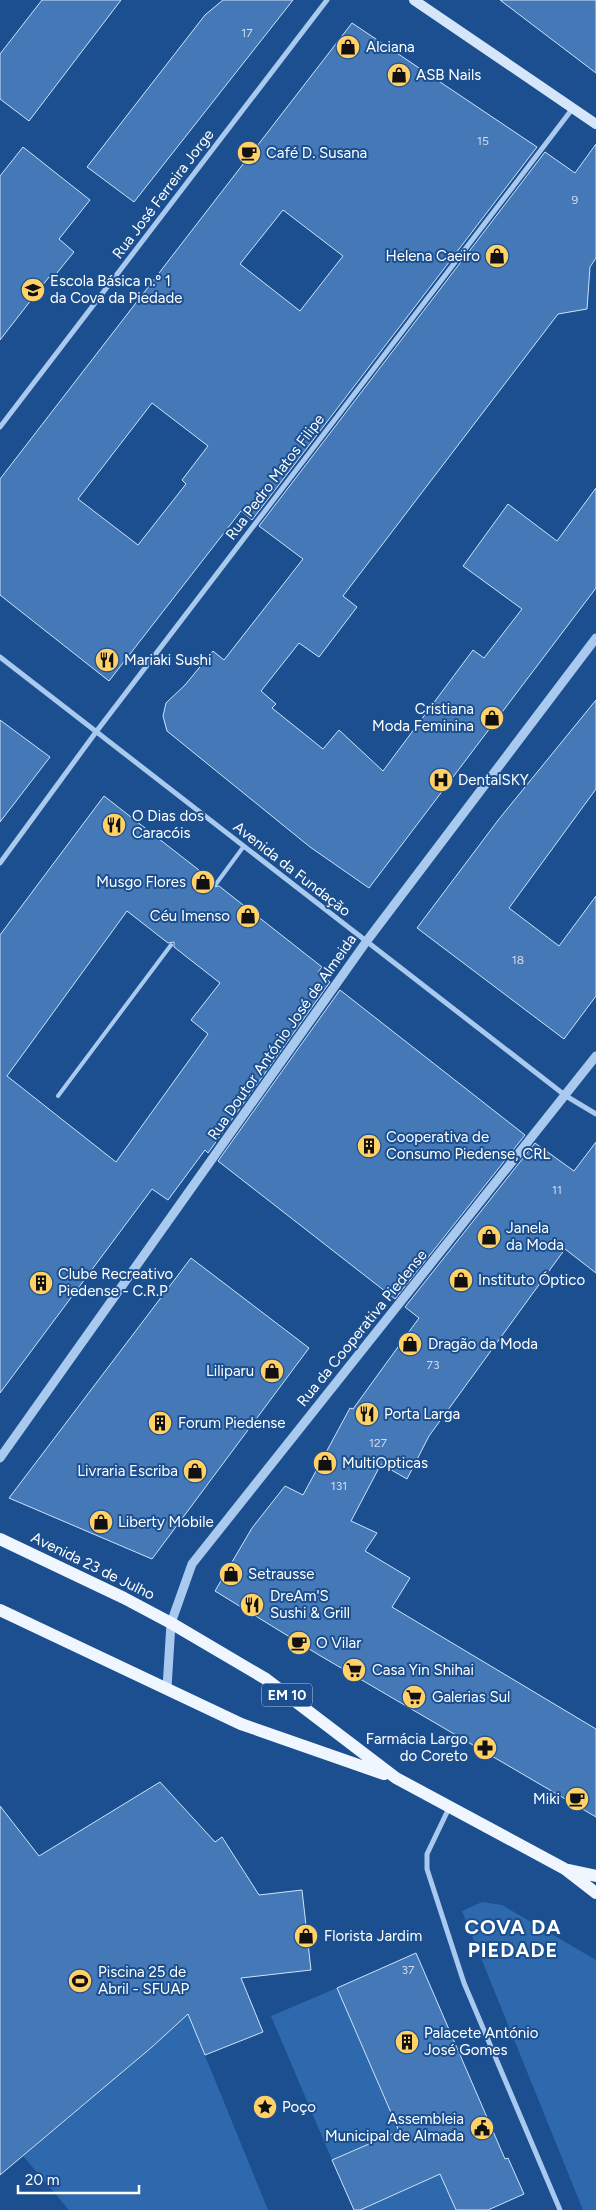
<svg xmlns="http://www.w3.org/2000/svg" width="596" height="2210" viewBox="0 0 596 2210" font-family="Figtree,sans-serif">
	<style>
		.green { fill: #2e69ad }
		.building { fill: #4478b7; stroke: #cfe3fa; fill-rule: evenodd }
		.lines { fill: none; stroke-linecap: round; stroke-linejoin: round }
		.service { stroke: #a9c9ee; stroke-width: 4 }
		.minor { stroke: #a9c9ee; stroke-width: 5 }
		.tertiary { stroke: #a9c9ee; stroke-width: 9 }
		.secondary { stroke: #d6e6fa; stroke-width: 10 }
		.primary { stroke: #f0f6ff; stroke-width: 12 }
		.labels { text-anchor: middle; stroke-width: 4; stroke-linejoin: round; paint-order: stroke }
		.number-label { font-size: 12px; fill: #d0dded }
		.shield { fill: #1b4f8f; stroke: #bbcadd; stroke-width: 1 }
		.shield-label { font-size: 14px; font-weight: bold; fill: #fff }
		.poi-label { font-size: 15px; fill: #fff; stroke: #1b4f8f; text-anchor: start }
		.street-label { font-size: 15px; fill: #fff; stroke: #1b4f8f }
		.district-label { font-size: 20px; font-weight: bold; letter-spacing: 1px; fill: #fff; stroke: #1b4f8f }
	</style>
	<rect width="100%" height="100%" fill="#1b4f8f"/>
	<path class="green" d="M482,1902L502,1905L596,1960V2210H583L462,1911Z
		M337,1988L399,2131L437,2115L456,2210H360L421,2183L399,2131L332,2160L271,2016Z
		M188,2014L268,2210H69L23,2156L152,2047Z"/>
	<path class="building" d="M42,0H121L29,121L0,99V54Z
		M223,0H293L134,202L87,167L205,15Z
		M500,0H596V73Z
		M352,23L537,147L252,520L241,511L109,681L0,595V479ZM283,210L343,256L300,311L240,264ZM152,403L208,446L182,480L186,484L138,545L78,499Z
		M596,144V258L590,267L587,309L558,314L343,596L357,607L319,657L299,643L261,691L276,704L272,708L323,749L339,730L383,771L473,650L484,658L522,609L463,566L508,504L557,541L596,488V588L369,888L310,847L167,731L163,716L166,703L185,685L213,651L224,660L303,559L259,526L545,152L575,173Z
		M23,147L90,200L59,239L74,252L52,279L49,277L0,340V176Z
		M596,700V789L509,908L559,946L596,896V996L564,1039L417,928L499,819Z
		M0,720L50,757L0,822Z
		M104,796L213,881V887L219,886L322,967L318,972L330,982L208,1153L205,1150L168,1200L152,1189L0,1393V935ZM127,911L168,943L174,942V947L220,983L191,1020L208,1034L116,1162L7,1076Z
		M340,990L525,1135L395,1299L218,1161Z
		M596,1142V1273L565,1249L429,1436L407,1479L381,1464L351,1521L377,1533L365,1551L410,1578L392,1607L596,1729V1817L319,1655L215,1591L252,1528L285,1486L303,1495L350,1408L353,1409L419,1318L405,1307L535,1143L574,1171Z
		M191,1258L309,1348L152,1559L9,1498Z
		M160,1782L215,1842L222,1837L259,1895L302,1890L311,1970L241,1978L263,2032L205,2055L188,2014L152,2047L0,2175V1806L39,1856Z
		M416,1953L505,2159L508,2158L524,2194L488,2210H456L440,2174L360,2210H354L332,2160L399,2131L337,1988Z"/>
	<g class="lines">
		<path class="service" d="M216,884L244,846
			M58,1096L171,945"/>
		<path class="minor" d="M0,427L327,0
			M0,657L566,1096L596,1114
			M0,863L96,732L573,108
			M449,1808L427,1854V1869L464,1983L560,2210"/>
		<path class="tertiary" d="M0,1458L366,942L596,638
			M167,1688L171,1623L192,1564L596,1056"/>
		<path class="secondary" d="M414,0L596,124"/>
		<path class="primary" d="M0,1539L124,1598L171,1623L266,1679L396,1778L565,1869L596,1893
			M0,1610L241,1724L384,1774
			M569,1870L596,1876"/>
	</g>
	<defs>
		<g id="shop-disc" transform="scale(1.25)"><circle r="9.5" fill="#ffd166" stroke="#1b4f8f"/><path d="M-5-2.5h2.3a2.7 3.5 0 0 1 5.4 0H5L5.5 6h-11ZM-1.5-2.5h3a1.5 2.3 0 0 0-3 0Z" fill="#111"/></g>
		<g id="cafe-disc" transform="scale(1.25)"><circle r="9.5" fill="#ffd166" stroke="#1b4f8f"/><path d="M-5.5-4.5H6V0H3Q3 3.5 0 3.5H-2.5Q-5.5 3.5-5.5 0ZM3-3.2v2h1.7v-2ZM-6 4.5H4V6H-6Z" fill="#111"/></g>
		<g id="school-disc" transform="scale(1.25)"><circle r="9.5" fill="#ffd166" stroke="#1b4f8f"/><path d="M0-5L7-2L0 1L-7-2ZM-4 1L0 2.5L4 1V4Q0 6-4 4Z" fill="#111"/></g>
		<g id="restaurant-disc" transform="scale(1.25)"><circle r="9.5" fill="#ffd166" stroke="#1b4f8f"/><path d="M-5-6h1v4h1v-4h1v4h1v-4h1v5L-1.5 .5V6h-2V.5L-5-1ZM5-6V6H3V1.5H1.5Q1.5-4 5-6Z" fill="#111"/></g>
		<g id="hospital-disc" transform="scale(1.25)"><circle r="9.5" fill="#ffd166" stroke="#1b4f8f"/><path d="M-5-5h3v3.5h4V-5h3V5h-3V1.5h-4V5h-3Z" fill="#111"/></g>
		<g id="building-disc" transform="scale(1.25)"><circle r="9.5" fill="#ffd166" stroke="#1b4f8f"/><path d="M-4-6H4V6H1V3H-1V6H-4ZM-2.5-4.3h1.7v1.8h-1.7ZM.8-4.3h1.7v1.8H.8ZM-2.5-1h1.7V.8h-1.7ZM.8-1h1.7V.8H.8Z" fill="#111"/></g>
		<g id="supermarket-disc" transform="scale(1.25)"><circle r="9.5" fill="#ffd166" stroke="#1b4f8f"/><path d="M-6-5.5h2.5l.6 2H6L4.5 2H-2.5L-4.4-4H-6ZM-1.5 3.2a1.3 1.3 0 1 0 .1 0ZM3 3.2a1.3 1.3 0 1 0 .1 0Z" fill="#111"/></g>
		<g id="pharmacy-disc" transform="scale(1.25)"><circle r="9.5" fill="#ffd166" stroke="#1b4f8f"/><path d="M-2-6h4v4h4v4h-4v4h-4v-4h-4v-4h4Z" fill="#111"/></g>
		<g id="stadium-disc" transform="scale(1.25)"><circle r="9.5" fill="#ffd166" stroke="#1b4f8f"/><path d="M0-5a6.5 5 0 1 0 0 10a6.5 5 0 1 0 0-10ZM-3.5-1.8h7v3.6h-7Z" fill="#111"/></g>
		<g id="sight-disc" transform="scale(1.25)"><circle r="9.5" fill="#ffd166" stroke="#1b4f8f"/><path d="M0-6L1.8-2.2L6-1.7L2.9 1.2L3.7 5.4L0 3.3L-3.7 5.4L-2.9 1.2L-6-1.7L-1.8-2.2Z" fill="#111"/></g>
		<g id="civic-disc" transform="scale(1.25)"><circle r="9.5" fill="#ffd166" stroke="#1b4f8f"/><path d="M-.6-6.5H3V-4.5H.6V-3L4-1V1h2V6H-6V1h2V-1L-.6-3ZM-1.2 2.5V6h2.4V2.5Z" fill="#111"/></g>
	</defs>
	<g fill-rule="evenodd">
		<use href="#shop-disc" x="348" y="47"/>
		<use href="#shop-disc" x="399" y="75"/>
		<use href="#cafe-disc" x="249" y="153"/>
		<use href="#shop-disc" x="497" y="256"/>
		<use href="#school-disc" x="33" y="290"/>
		<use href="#restaurant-disc" x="107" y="660"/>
		<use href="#shop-disc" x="492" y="718"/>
		<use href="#hospital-disc" x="441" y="780"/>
		<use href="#restaurant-disc" x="114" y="825"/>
		<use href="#shop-disc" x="203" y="882"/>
		<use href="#shop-disc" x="248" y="916"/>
		<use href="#building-disc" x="369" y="1146"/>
		<use href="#shop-disc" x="489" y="1237"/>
		<use href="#shop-disc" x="461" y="1280"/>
		<use href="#building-disc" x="41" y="1283"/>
		<use href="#shop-disc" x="410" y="1344"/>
		<use href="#shop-disc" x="272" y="1371"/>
		<use href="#restaurant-disc" x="367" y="1414"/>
		<use href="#building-disc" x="160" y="1423"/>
		<use href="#shop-disc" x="325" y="1463"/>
		<use href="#shop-disc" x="195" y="1471"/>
		<use href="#shop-disc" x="101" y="1522"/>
		<use href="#shop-disc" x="231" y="1574"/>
		<use href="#restaurant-disc" x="252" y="1605"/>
		<use href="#cafe-disc" x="299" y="1643"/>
		<use href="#supermarket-disc" x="354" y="1670"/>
		<use href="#supermarket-disc" x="414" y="1697"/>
		<use href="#pharmacy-disc" x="485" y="1748"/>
		<use href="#cafe-disc" x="577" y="1799"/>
		<use href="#shop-disc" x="306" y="1936"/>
		<use href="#stadium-disc" x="80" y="1981"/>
		<use href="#building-disc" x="407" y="2042"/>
		<use href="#sight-disc" x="265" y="2107"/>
		<use href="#civic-disc" x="482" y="2128"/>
	</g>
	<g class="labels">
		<g class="number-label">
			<text x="247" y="37">17</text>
			<text x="483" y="145">15</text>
			<text x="575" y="204">9</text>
			<text x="518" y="964">18</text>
			<text x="557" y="1194">11</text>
			<text x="433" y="1369">73</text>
			<text x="378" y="1447">127</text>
			<text x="339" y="1490">131</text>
			<text x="408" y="1974">37</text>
		</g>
		<rect class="shield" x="262" y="1683.5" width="50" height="23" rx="4"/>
		<g class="shield-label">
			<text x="287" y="1700">EM 10</text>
		</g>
		<g class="poi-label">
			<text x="366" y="52">Alciana</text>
			<text x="416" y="80">ASB Nails</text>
			<text x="266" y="158">Café D. Susana</text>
			<text x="480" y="261" text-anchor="end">Helena Caeiro</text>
			<text x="50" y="286">Escola Básica n.º 1<tspan x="50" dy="17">da Cova da Piedade</tspan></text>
			<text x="124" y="665">Mariaki Sushi</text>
			<text x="474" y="714" text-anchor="end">Cristiana<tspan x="474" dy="17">Moda Feminina</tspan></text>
			<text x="458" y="785">DentalSKY</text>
			<text x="132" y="821">O Dias dos<tspan x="132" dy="17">Caracóis</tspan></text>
			<text x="186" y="887" text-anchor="end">Musgo Flores</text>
			<text x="230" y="921" text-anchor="end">Céu Imenso</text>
			<text x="386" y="1142">Cooperativa de<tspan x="386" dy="17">Consumo Piedense, CRL</tspan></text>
			<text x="506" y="1233">Janela<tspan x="506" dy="17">da Moda</tspan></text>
			<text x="58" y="1279">Clube Recreativo<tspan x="58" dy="17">Piedense - C.R.P</tspan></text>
			<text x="478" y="1285">Instituto Óptico</text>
			<text x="428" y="1349">Dragão da Moda</text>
			<text x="254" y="1376" text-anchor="end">Liliparu</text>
			<text x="384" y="1419">Porta Larga</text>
			<text x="178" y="1428">Forum Piedense</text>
			<text x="342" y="1468">MultiOpticas</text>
			<text x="178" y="1476" text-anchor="end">Livraria Escriba</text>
			<text x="118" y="1527">Liberty Mobile</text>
			<text x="248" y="1579">Setrausse</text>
			<text x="270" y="1601">DreAm'S<tspan x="270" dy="17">Sushi &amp; Grill</tspan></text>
			<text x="316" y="1648">O Vilar</text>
			<text x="372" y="1675">Casa Yin Shihai</text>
			<text x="432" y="1702">Galerias Sul</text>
			<text x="468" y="1744" text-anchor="end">Farmácia Largo<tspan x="468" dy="17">do Coreto</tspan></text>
			<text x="560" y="1804" text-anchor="end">Miki</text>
			<text x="324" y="1941">Florista Jardim</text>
			<text x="98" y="1977">Piscina 25 de<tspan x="98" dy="17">Abril - SFUAP</tspan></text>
			<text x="424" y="2038">Palacete António<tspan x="424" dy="17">José Gomes</tspan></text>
			<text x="282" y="2112">Poço</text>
			<text x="464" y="2124" text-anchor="end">Assembleia<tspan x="464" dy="17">Municipal de Almada</tspan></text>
		</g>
		<g class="street-label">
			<text transform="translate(163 194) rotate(-53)" y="5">Rua José Ferreira Jorge</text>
			<text transform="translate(275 477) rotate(-53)" y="5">Rua Pedro Matos Filipe</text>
			<text transform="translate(292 869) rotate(38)" y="5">Avenida da Fundação</text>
			<text transform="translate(282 1037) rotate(-55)" y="5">Rua Doutor António José de Almeida</text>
			<text transform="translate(362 1328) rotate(-51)" y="5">Rua da Cooperativa Piedense</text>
			<text transform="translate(93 1566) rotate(26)" y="5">Avenida 23 de Julho</text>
		</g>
		<g class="district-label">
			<text x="513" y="1934">COVA DA<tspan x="513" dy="23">PIEDADE</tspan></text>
		</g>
	</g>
	<path d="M18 2185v8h121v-8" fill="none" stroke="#ffffff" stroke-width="2.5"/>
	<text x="25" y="2185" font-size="15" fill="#ffffff" stroke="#1b4f8f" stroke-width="4" paint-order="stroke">20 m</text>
</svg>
